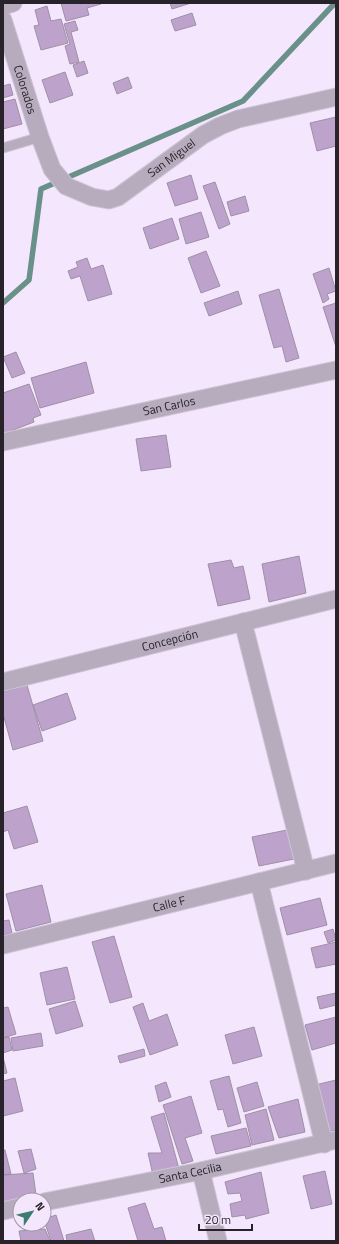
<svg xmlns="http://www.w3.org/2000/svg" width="339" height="1244" viewBox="0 0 339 1244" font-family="'Titillium Web',sans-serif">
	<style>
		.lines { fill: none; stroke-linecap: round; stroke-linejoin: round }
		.stream { stroke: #6a9189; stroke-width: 5.5 }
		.building { fill: #bda3cb; stroke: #9e90a5 }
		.service-casing { stroke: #cfc3d6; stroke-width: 11 }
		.minor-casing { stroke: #cfc3d6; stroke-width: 19 }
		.service { stroke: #b7acbe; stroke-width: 9 }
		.minor { stroke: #b7acbe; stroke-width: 17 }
		.labels { text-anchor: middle; stroke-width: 3.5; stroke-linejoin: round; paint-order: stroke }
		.street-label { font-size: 12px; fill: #28232b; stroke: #f4e6fc }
	</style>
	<rect width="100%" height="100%" fill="#f4e6fc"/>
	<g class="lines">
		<path class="stream" d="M3,303L29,280L41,189L243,101L335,3"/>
	</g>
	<path class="building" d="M61,3H101V4L87,8L89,15L66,21Z
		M170,3H191L172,9Z
		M47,6L51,21L61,19L68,43L41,50L34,26L39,25L35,10Z
		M192,13L196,25L175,31L171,20Z
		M75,21L78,30L71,32L79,62L70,64L65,46L70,44L64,24Z
		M84,61L88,73L77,77L73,65Z
		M65,72L73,95L50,103L42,80Z
		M128,77L132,88L117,94L113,83Z
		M10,84L13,95L3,98V86Z
		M15,99L22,124L3,129V102Z
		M336,117V146L317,151L310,123Z
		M191,175L198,199L175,206L167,183Z
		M215,182L230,224L219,229L203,186Z
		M245,196L249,211L231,216L227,202Z
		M201,212L209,237L186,244L179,219Z
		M172,218L179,239L150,249L143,228Z
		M206,251L220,286L201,293L188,258Z
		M87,258L91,269L103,265L112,294L88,301L80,276L71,279L68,271L78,267L76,262Z
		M329,268L336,291L327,294L329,299L323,303L313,274Z
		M279,289L299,358L286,362L282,346L274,348L259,295Z
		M238,291L242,304L209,316L204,303Z
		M336,303V347L323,307Z
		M16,352L25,373L12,378L3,357Z
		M86,362L94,393L40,408L31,378Z
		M29,384L41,415L33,418L34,422L3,434V393Z
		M166,435L171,467L141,471L136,439Z
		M299,556L306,593L269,602L262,564Z
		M231,560L234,568L243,566L250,599L218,606L208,564Z
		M27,685L43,741L13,750L3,714V692Z
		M67,693L76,719L42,731L33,705Z
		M27,806L38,842L14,849L8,830L3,832V813Z
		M287,830L294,859L259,866L252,837Z
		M42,885L51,922L16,931L6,894Z
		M320,898L327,925L287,935L280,908Z
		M9,920L12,933L3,935V921Z
		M333,929L336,940L328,943L324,932Z
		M114,936L132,997L110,1003L92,942Z
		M336,942V964L316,968L311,948Z
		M67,967L75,999L47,1005L40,973Z
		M336,993V1005L320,1009L317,997Z
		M75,1001L83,1026L56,1034L49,1009Z
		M143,1003L149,1021L167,1014L178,1045L150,1055L133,1007Z
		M8,1007L16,1034L3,1038V1008Z
		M336,1017V1043L312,1050L305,1025Z
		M254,1027L262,1056L233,1064L225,1035Z
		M41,1033L43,1046L13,1051L11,1038Z
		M9,1037L12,1050L3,1053V1038Z
		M144,1049L145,1056L120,1063L118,1056Z
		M3,1057L7,1073L3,1074Z
		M229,1076L241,1123L228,1127L223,1109L218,1110L210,1081Z
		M15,1078L23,1111L3,1116V1081Z
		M336,1080V1130L326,1133L315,1085Z
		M166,1082L171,1097L159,1102L155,1086Z
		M257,1082L264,1106L244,1112L237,1088Z
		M191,1096L202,1133L185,1138L193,1161L182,1164L163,1105Z
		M298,1099L305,1132L279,1138L268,1107Z
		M266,1109L274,1140L252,1145L245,1115Z
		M164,1113L179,1169L153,1175L148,1153H162L151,1117Z
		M246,1128L251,1146L216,1154L211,1136Z
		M31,1149L36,1169L24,1173L18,1151Z
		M3,1150H5L11,1174L3,1175Z
		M325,1171L332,1204L311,1209L303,1176Z
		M261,1172L269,1213L246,1219L245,1215L232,1217L230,1204L242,1201L240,1193L228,1194L225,1182Z
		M33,1173L36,1195L5,1205L3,1200V1175Z
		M145,1203L154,1229L162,1227L166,1241H138L128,1208Z
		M56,1215L64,1241H51L44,1220V1219Z
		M45,1229L50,1241H21L19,1231Z
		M91,1229L95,1241H67L66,1235Z"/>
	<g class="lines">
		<g class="service-casing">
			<path id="service" d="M3,148L40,137"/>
		</g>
		<g class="minor-casing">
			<g id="minor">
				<path d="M3,6L13,3"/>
				<path id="s1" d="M3,20L40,137L52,169L66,186L92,197L109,200L118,197L203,135L220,126L238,119L336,97"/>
				<path id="s2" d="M3,442L336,370"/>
				<path d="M243,622L306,871"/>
				<path id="s3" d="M3,682L336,599"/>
				<path d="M259,882L324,1144"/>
				<path id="s4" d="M3,945L336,863"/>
				<path d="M201,1171L218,1241"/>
				<path id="s5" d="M44,1202L201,1171L336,1140"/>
				<path d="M3,1211L20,1207"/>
			</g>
		</g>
		<use href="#service" class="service"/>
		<use href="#minor" class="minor"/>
	</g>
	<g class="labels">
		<g class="street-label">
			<text dy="4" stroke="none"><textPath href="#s1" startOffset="73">Colorados</textPath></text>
			<text dy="4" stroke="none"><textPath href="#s1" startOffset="300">San Miguel</textPath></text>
			<text dy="4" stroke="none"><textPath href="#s2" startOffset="170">San Carlos</textPath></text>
			<text dy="4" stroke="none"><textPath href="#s3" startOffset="172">Concepción</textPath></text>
			<text dy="4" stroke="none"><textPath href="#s4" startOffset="171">Calle F</textPath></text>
			<text dy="4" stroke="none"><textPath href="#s5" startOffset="149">Santa Cecilia</textPath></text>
		</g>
	</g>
	<rect width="339" height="1244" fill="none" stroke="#28232b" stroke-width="8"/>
	<g transform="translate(32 1212) rotate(55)"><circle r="19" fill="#f4e6fc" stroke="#a298a8"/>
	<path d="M0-3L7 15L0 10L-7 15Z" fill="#3b7d6f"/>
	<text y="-6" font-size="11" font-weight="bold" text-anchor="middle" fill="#28232b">N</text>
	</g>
	<path d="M199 1224v6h53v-6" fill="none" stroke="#28232b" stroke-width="2"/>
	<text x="205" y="1224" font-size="12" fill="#28232b" stroke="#f4e6fc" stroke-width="3" paint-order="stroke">20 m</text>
</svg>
